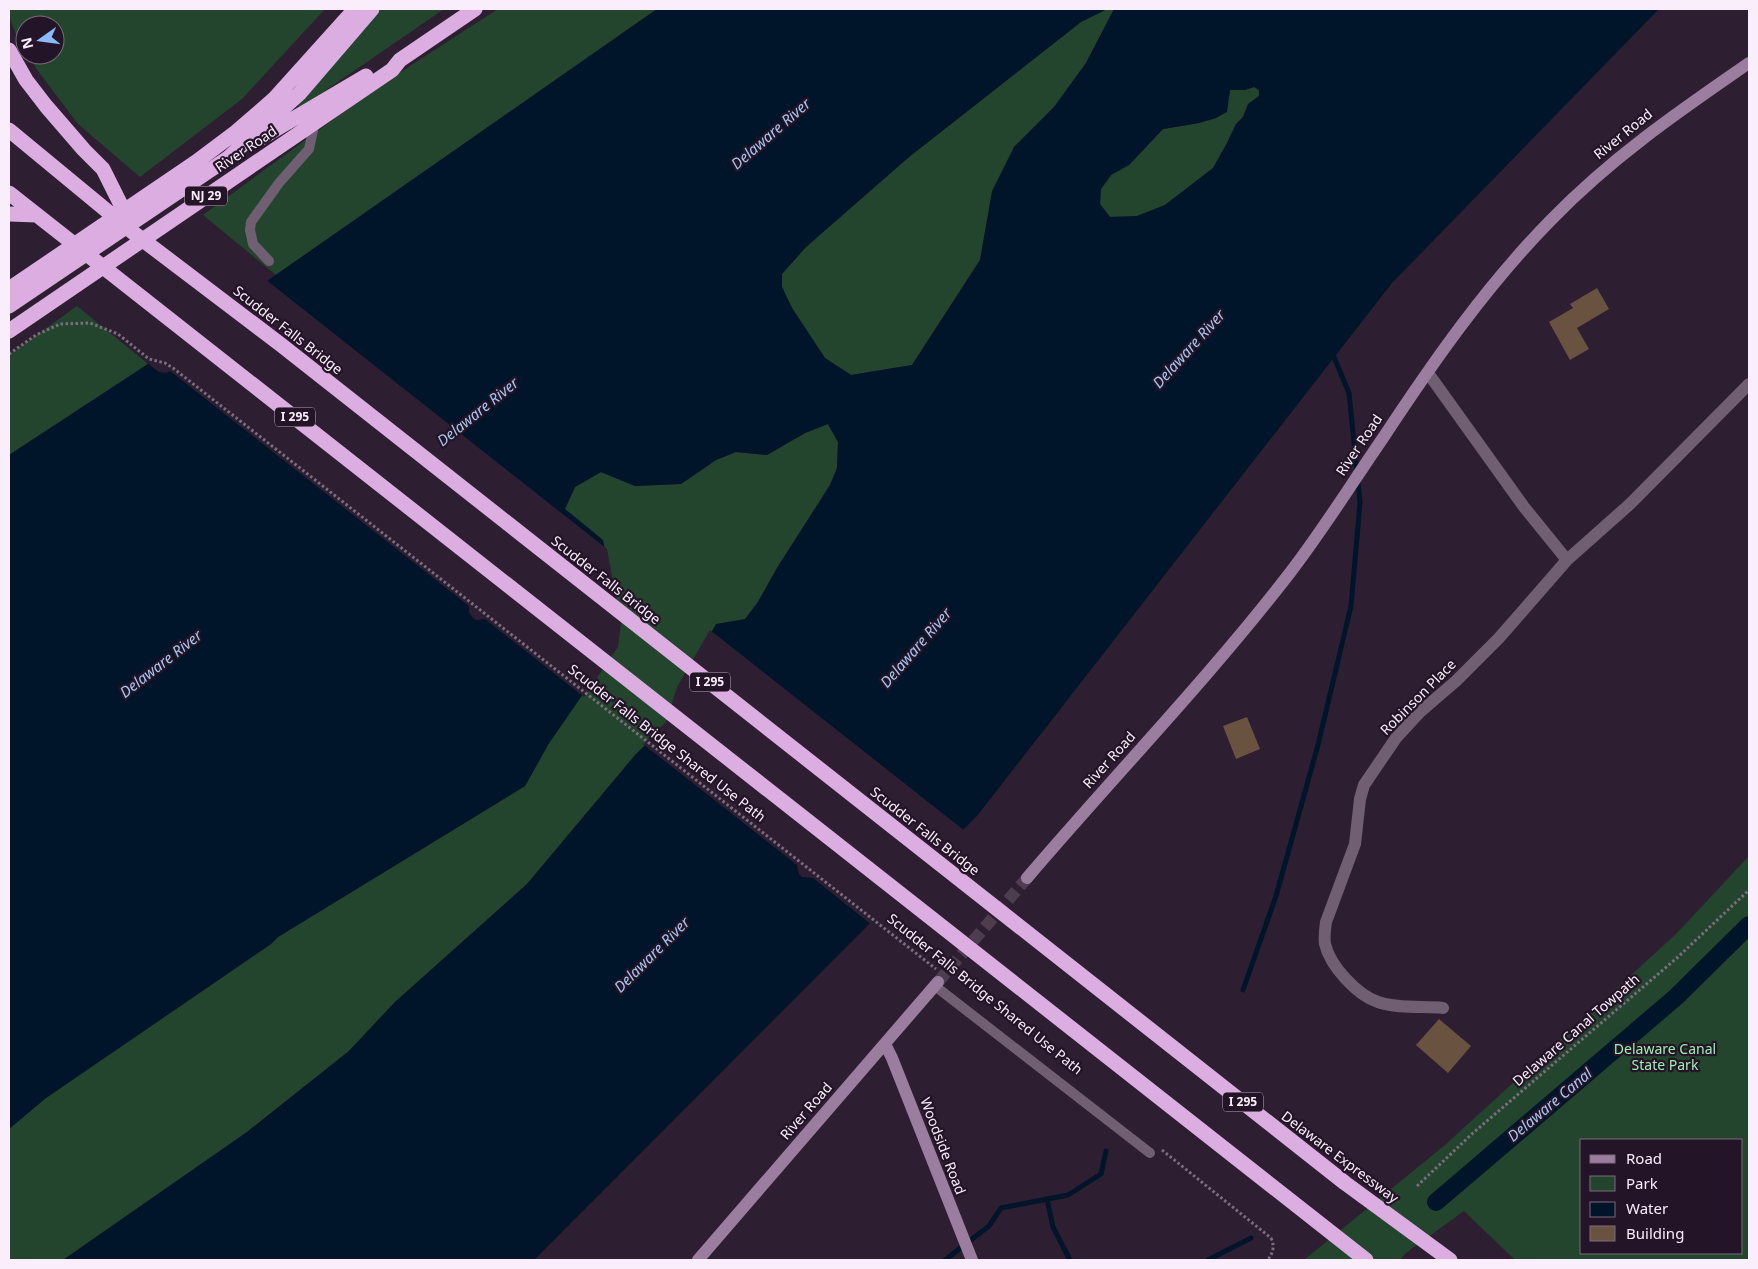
<svg xmlns="http://www.w3.org/2000/svg" width="1758" height="1269" viewBox="0 0 1758 1269" font-family="'Noto Sans',sans-serif">
	<style>
		.green { fill: #23452d; fill-rule: evenodd }
		.water { fill: #01152a; fill-rule: evenodd }
		.pier { fill: #2e1e31 }
		.lines { fill: none; stroke-linecap: round; stroke-linejoin: round }
		.stream { stroke: #01152a; stroke-width: 5 }
		.canal { stroke: #01152a; stroke-width: 18 }
		.building { fill: #695240 }
		.secondary-tunnel { stroke: #4d3d4f; stroke-width: 12; stroke-dasharray: 12 6; stroke-linecap: butt }
		.path { stroke: #7c6d7f; stroke-width: 3; stroke-dasharray: 2.5 2.5; stroke-linecap: butt }
		.lane { stroke: #705e73; stroke-width: 10 }
		.street { stroke: #705e73; stroke-width: 12 }
		.secondary { stroke: #9b7e9f; stroke-width: 12 }
		.highway { stroke: #dbade1; stroke-width: 15 }
		.labels { text-anchor: middle; stroke-width: 4.5; stroke-linejoin: round; paint-order: stroke }
		.shield { fill: #241427; stroke: #baadbc; stroke-width: 1 }
		.shield-label { font-size: 12px; font-weight: bold; fill: #faeefc }
		.street-label { font-size: 14px; fill: #faeefc; stroke: #241427 }
		.park-label { font-size: 14px; fill: #9defb2; stroke: #241427 }
		.water-label { font-size: 15px; font-style: italic; fill: #a3c9f1; stroke: #241427 }
	</style>
	<rect width="100%" height="100%" fill="#2e1e31"/>
	<path class="green" d="M9,9H325L242,99L140,177L78,124L38,71L28,55H55V25H25V51C18,39 9,22 9,9Z
		M381,9H444L300,108L297,104Z
		M498,9H657L276,275L203,215L379,86Z
		M1107,9H1114L1086,63L1054,107L1014,147L985,234L980,260L912,365L851,375L825,358L792,308L782,287V274L806,247L909,157L1081,22Z
		M1254,87L1259,90V96L1248,104L1243,117L1236,124L1227,143L1213,168L1165,205L1137,216L1110,217L1100,204L1101,189L1111,175L1129,165L1163,129L1199,123L1216,118L1229,98L1230,90H1245Z
		M77,306L148,364L9,455V355Z
		M828,424L838,442L837,468L830,485L777,568L758,602L668,723L636,754L527,884L395,1002L349,1051L247,1132L63,1260H9V1129L46,1098L271,944L278,937L525,786L548,745L603,540L565,509L575,487L601,472L635,486L681,484L716,460L736,452L767,455L805,433Z
		M1749,856V1260H1515L1464,1211L1406,1253L1400,1260H1304L1445,1145L1676,934ZM1582,1140H1742V1253H1582Z"/>
	<path class="water" d="M657,9H1107L1081,22L909,157L806,247L782,274V287L792,308L825,358L851,375L912,365L980,260L992,191L1014,147L1054,107L1086,63L1114,9H1659L1392,283L977,816L534,1260H63L247,1132L349,1051L395,1002L527,884L636,754L668,723L680,688L716,624L745,619L758,602L777,568L830,485L837,468L838,442L828,424L805,433L767,455L736,452L716,460L681,484L635,486L601,472L575,487L565,509L603,540L619,623L616,646L548,745L525,786L278,937L271,944L46,1098L9,1129V455L148,364ZM1254,87L1259,90V96L1248,104L1243,117L1236,124L1227,143L1213,168L1165,205L1137,216L1110,217L1100,204L1101,189L1111,175L1129,165L1163,129L1199,123L1216,118L1227,112L1230,90H1245Z"/>
	<path class="pier" d="M265,279L607,549L621,623L618,647L584,697L485,619L476,620L472,617L469,612V606L170,371L166,373L159,372L146,362Z
		M710,630L965,831L872,925L813,878L802,877L799,874L797,865L643,744L666,722L677,687Z"/>
	<g class="lines">
		<path class="stream" d="M1243,990L1276,896L1318,745L1351,606L1360,503L1349,393L1331,350
			M1047,1199L1053,1227L1070,1260
			M945,1260L989,1226L1001,1208L1068,1195L1101,1174L1106,1151
			M1208,1260L1251,1238"/>
		<path class="canal" d="M1436,1202L1676,997L1749,925"/>
	</g>
	<path class="building" d="M1597,288L1609,309L1577,328L1589,349L1570,360L1549,322L1573,308L1570,304Z
		M1247,717L1260,749L1236,759L1223,726Z
		M1439,1019L1471,1046L1448,1073L1416,1045Z"/>
	<g class="lines">
		<path class="secondary-tunnel" d="M938,982L1027,878"/>
		<path class="path" d="M9,354L36,335L60,324L90,323L118,334L149,359L165,363L173,368L936,969
			M1162,1150L1271,1238C1275,1247 1273,1252 1268,1260
			M1417,1186L1473,1133L1678,957L1749,890"/>
		<path class="lane" d="M269,261L253,244L250,230L251,222L279,183L309,149L315,121
			M935,986L1150,1153"/>
		<path class="street" d="M1428,373L1524,507L1567,560
			M1443,1008C1423,1006 1398,1009 1378,1002C1357,995 1330,966 1325,944C1324,937 1325,929 1326,922L1355,844L1360,799L1364,785L1396,738L1420,712L1456,681L1499,638L1567,560L1630,504L1749,384"/>
		<path class="secondary" d="M1027,878C1114,776 1207,680 1289,574C1323,530 1352,483 1383,438C1433,362 1487,285 1551,220C1611,158 1678,112 1749,63
			M885,1044L892,1058L972,1260
			M698,1260L938,982"/>
		<path class="highway" d="M9,50L26,80L46,106L84,150L103,169L128,219
			M9,130L135,234L280,344L1345,1183L1450,1260
			M261,138L366,76
			M9,193L1366,1260
			M9,214L37,215
			M9,289L196,162L236,132L274,99L355,9
			M9,306L228,158L299,94L372,9
			M9,331L392,70L400,60L475,9"/>
	</g>
	<g class="labels">
		<g class="shield">
			<rect x="185" y="186.5" width="42" height="19" rx="4"/>
			<rect x="275" y="407.5" width="40" height="19" rx="4"/>
			<rect x="690" y="672.5" width="40" height="19" rx="4"/>
			<rect x="1223" y="1092.5" width="40" height="19" rx="4"/>
		</g>
		<g class="shield-label">
			<text x="206" y="200">NJ 29</text>
			<text x="295" y="421">I 295</text>
			<text x="710" y="686">I 295</text>
			<text x="1243" y="1106">I 295</text>
		</g>
		<g class="street-label">
			<text transform="translate(1623 134) rotate(-39)" y="5">River Road</text>
			<text transform="translate(246 149) rotate(-34)" y="5">River Road</text>
			<text transform="translate(288 330) rotate(38)" y="5">Scudder Falls Bridge</text>
			<text transform="translate(1359 445) rotate(-56)" y="5">River Road</text>
			<text transform="translate(606 580) rotate(38)" y="5">Scudder Falls Bridge</text>
			<text transform="translate(1418 697) rotate(-45)" y="5">Robinson Place</text>
			<text transform="translate(667 743) rotate(38)" y="5">Scudder Falls Bridge Shared Use Path</text>
			<text transform="translate(1109 760) rotate(-48)" y="5">River Road</text>
			<text transform="translate(925 831) rotate(38)" y="5">Scudder Falls Bridge</text>
			<text transform="translate(985 994) rotate(39)" y="5">Scudder Falls Bridge Shared Use Path</text>
			<text transform="translate(1576 1030) rotate(-41)" y="5">Delaware Canal Towpath</text>
			<text transform="translate(806 1111) rotate(-49)" y="5">River Road</text>
			<text transform="translate(943 1146) rotate(69)" y="5">Woodside Road</text>
			<text transform="translate(1340 1157) rotate(37)" y="5">Delaware Expressway</text>
		</g>
		<g class="park-label">
			<text x="1665" y="1054">Delaware Canal<tspan x="1665" dy="16">State Park</tspan></text>
		</g>
		<g class="water-label">
			<text transform="translate(771 134) rotate(-41)" y="5">Delaware River</text>
			<text transform="translate(1189 349) rotate(-48)" y="5">Delaware River</text>
			<text transform="translate(478 412) rotate(-39)" y="5">Delaware River</text>
			<text transform="translate(916 648) rotate(-49)" y="5">Delaware River</text>
			<text transform="translate(161 664) rotate(-38)" y="5">Delaware River</text>
			<text transform="translate(652 955) rotate(-45)" y="5">Delaware River</text>
			<text transform="translate(1550 1105) rotate(-40)" y="5">Delaware Canal</text>
		</g>
	</g>
	<rect width="1758" height="1269" fill="none" stroke="#faeefc" stroke-width="20"/>
	<rect x="1580" y="1139" width="162" height="115" fill="#241427" stroke="#7a6b7c"/>
	<rect x="1590" y="1155" width="25" height="8" fill="#9b7e9f" stroke="#7a6b7c"/>
	<text x="1626" y="1164" font-size="15" fill="#faeefc">Road</text>
	<rect x="1590" y="1176" width="25" height="15" fill="#23452d" stroke="#7a6b7c"/>
	<text x="1626" y="1189" font-size="15" fill="#faeefc">Park</text>
	<rect x="1590" y="1202" width="25" height="15" fill="#01152a" stroke="#7a6b7c"/>
	<text x="1626" y="1214" font-size="15" fill="#faeefc">Water</text>
	<rect x="1590" y="1226" width="25" height="15" fill="#695240" stroke="#7a6b7c"/>
	<text x="1626" y="1239" font-size="15" fill="#faeefc">Building</text>
	<g transform="translate(40 40) rotate(256)"><circle r="24" fill="#241427" stroke="#7a6b7c"/>
	<path d="M0-4L9 19L0 12L-9 19Z" fill="#8abafc"/>
	<text y="-8" font-size="14" font-weight="bold" text-anchor="middle" fill="#faeefc">N</text>
	</g>
</svg>
